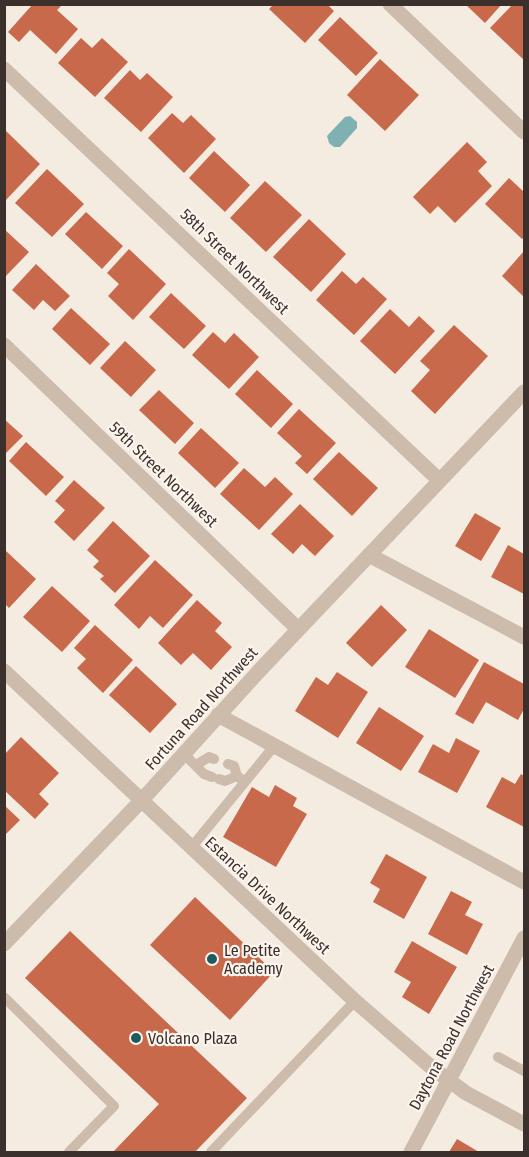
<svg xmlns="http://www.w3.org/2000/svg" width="529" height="1157" viewBox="0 0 529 1157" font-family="'Fira Sans Condensed',sans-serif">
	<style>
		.water { fill: #7fb0b2 }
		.building { fill: #c8694b }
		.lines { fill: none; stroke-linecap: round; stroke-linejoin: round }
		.service { stroke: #cdbbac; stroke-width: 10 }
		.minor { stroke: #cdbbac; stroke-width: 15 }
		.tertiary { stroke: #cdbbac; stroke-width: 15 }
		.poi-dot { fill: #1f5a5e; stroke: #fbf5ee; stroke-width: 2 }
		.labels { text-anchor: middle; stroke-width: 4.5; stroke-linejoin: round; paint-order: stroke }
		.street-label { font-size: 16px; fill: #3b302b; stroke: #fbf5ee }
		.poi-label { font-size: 16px; fill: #3b302b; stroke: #fbf5ee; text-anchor: start }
	</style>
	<rect width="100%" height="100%" fill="#f4ebe1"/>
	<path class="water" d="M350,116L357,122V128L340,147H334L329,143L327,136L345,117Z"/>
	<path class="building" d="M33,4H63L57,10L78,29L56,54L30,30L19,42L8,32Z
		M274,4H327L334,11L305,43L269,9Z
		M465,4H502L485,23Z
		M513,4H524V60L490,28Z
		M340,17L378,53L356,76L318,40Z
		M81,38L92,48L102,38L128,62L95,97L58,63Z
		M380,59L419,95L385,131L347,95Z
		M130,70L140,80L147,73L173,97L141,132L104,98Z
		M172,113L183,123L191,115L216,139L184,173L148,138Z
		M4,129L40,164L6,200L4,199Z
		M467,142L487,162L478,171L492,186L455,223L438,206L430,214L413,197Z
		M214,151L250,185L225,212L189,178Z
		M47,169L84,204L52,237L15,203Z
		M509,178L524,192V237L522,239L485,204Z
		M265,181L302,215L266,252L230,218Z
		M86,212L123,246L102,269L65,234Z
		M309,219L346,254L311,292L273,257Z
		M4,229L29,252L4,278Z
		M129,249L166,284L133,320L108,296L119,284L107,273Z
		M524,251V297L502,276Z
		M36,264L70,296L55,311L43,300L34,310L12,290Z
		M342,271L356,284L363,277L387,299L354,335L316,300Z
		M171,293L206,326L184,349L149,317Z
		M71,308L110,344L90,365L52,329Z
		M390,309L409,327L419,316L435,331L395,374L360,341Z
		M454,325L488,356L435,414L411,391L430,370L420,361Z
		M213,332L225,343L234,333L259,357L229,389L192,355Z
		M125,341L156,370L131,397L100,368Z
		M257,370L293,404L271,428L235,394Z
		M159,390L194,423L175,444L139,410Z
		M299,409L336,443L307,474L295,463L302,456L277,433Z
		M4,419L23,436L4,455Z
		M201,428L239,463L215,488L178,453Z
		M26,442L64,477L46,496L9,461Z
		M339,452L378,488L352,516L313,479Z
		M244,468L265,487L275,477L293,494L259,530L220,494Z
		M74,480L105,508L74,541L54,522L65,510L55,501Z
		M300,504L334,536L315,556L302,544L293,554L271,534Z
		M475,513L501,528L481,561L455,546Z
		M113,521L150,556L115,593L100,579L104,576L93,567L99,561L87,550Z
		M508,545L524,554V594L491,577Z
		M6,551L36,579L9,608L4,603Z
		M155,560L193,595L163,628L150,616L139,629L114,605Z
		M52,586L90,621L62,652L23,617Z
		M197,600L222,623L215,631L232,647L211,670L193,653L181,665L158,643Z
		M381,605L407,630L372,667L346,643Z
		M95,625L133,660L103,693L77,668L86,659L74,648Z
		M429,629L479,660L455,698L405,667Z
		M484,662L524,684V709L518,720L486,702L473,724L455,714Z
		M136,666L177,704L150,733L109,695Z
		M337,672L368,692L338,738L295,711L316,677L328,685Z
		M379,707L424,736L401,771L356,743Z
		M21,737L59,773L39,794L49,804L35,819L4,790V755Z
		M456,738L480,751L457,793L418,772L433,744L449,753Z
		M521,774L524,776V827L486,807L502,777L515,784Z
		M275,785L297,798L293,806L307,814L276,867L223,837L252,787L269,797Z
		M4,805L20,820L4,836Z
		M386,854L427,877L404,919L373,902L380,889L370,883Z
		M451,891L472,902L465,915L483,924L467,955L428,934Z
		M195,897L274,972L230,1020L150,945Z
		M70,931L247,1098L195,1152H113L159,1104L25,978Z
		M412,941L457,967L429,1014L402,997L411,982L394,972Z
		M457,1139L479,1152H449Z"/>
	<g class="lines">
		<path class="service" d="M184,754L204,774L212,777
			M228,764L234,766L237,776
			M196,765L209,757L214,759
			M219,779L225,781L237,776L245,782
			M191,848L275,745
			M4,997L114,1106L69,1152
			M498,1057L524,1071
			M211,1152L355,1001"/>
		<path class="minor" d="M390,4L524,132
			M4,69L439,480
			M4,345L298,629
			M4,671L355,1001L431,1067L466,1093L524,1124
			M218,715L524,882
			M411,1152L524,938"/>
		<path class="tertiary" d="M369,555L524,637
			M4,944L141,801L259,671L524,392"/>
	</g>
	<g class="poi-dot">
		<circle cx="212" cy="959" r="6"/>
		<circle cx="136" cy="1038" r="6"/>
	</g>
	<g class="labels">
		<g class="street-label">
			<text transform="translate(235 261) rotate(44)" y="6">58th Street Northwest</text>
			<text transform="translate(164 474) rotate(44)" y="6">59th Street Northwest</text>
			<text transform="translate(201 708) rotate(-48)" y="6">Fortuna Road Northwest</text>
			<text transform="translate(268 895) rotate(43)" y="6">Estancia Drive Northwest</text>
			<text transform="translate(451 1037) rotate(-62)" y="6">Daytona Road Northwest</text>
		</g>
		<g class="poi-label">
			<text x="224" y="956">Le Petite<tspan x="224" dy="18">Academy</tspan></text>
			<text x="148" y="1044">Volcano Plaza</text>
		</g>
	</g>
	<rect width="529" height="1157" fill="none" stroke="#3b302b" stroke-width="12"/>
</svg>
